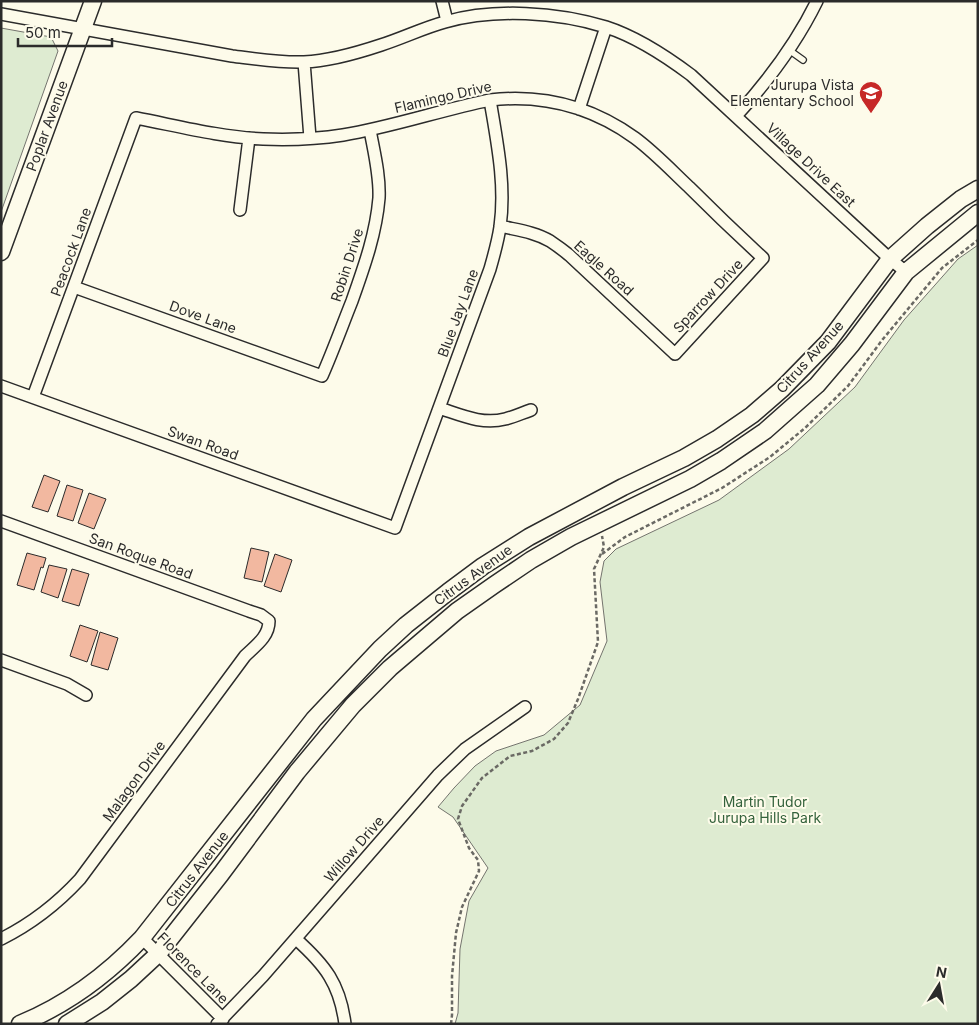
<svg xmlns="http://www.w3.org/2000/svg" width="979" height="1025" viewBox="0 0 979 1025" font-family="Inter,sans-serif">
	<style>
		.green { fill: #deebd1; stroke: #74746e }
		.building { fill: #f2b8a0; stroke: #2b2b2b }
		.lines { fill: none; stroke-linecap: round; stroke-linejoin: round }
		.lane-casing { stroke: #2b2b2b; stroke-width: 8 }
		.street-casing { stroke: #2b2b2b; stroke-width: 14 }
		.secondary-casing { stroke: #2b2b2b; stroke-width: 19 }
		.path { stroke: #6a6964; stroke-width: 2.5; stroke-dasharray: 4 2.5; stroke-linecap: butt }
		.lane { stroke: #fdfbea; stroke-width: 5.5 }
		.street { stroke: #fdfbea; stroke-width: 11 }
		.secondary { stroke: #fdfbea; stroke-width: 16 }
		.labels { text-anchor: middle; stroke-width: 4; stroke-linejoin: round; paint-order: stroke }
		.poi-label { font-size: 14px; fill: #2b2b2b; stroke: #fdfbea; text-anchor: end }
		.street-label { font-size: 14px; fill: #2b2b2b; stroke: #fdfbea }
		.park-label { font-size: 14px; fill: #34623c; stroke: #fdfbea }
	</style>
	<rect width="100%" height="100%" fill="#fdfbea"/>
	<path class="green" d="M1,28L51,37L58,51L1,212Z
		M978,245V1024H455L458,1013L460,949L469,901L488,868L453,817L438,807L454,788L475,766L496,751L544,735L580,705L607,641L600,582L604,561L616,549L719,500L789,449L855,387L904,320L958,259Z"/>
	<path class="building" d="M44,475L60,481L48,512L32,507Z
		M67,485L83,490L73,521L57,516Z
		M89,493L106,499L94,529L78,523Z
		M251,548L269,552L262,582L244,578Z
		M27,553L46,558L43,568L41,567L34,590L17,585Z
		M275,554L292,560L281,592L264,586Z
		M49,565L67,569L58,598L41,592Z
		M72,569L89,574L79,606L62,601Z
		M80,625L98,631L87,662L70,656Z
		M100,632L118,638L108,670L91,665Z"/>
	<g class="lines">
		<g class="lane-casing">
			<path id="lane" d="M789,50L803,60"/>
		</g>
		<g class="street-casing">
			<path id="street" d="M442,1L447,21
				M1,14L232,56C256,59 280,63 304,62C330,61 357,53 381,45C403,38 423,28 445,22C495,8 557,12 606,27C634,36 667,57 691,75L890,259L906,272
				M304,62L310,138
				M579,109L606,27
				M736,116C768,81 796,44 817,1
				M240,210L249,138
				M74,287L322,376C333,351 342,326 352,301C364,267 376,234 379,198C380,175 374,152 370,130
				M1,386L395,528L490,269C494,255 498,241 500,227C506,185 497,142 490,100
				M33,397L136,118C178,126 220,137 263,139C289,140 317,139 343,135C392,127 441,110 490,100C543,94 592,107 635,138C654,152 671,170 689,187C713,211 738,235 763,258L675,354L569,255C563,250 556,245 550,241C535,232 517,230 500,226
				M439,408C461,415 482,425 505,419C514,417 522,413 531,410
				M1,521L249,611L261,615L269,621C269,637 255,646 245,656L80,879C57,904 31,924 1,939
				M1,660L67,684L86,695
				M142,938L223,1019
				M296,939C325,965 340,984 345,1024
				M217,1024L263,976L438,775L465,749L525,707"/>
		</g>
		<g class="secondary-casing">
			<path id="secondary" d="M1,252L93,1
				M20,1024C66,1005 108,974 142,938L314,719L380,649L406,625L448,592L483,566L529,537L623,487L684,458L717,439L752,415L782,389L828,342L890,259L927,226L961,199L978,189
				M67,1024L102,1002L131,979L158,954L221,874L297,772L353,705L390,668L457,611L494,585L531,560L571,537L690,479L721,461L765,431L817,385L852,344L906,272L978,213"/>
		</g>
		<path class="path" d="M602,554L625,537L722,488L770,457L805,428L848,386L883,339L942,268L978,240
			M451,1024L452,1015V976L456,933L462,907L479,871L478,860L469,848L458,819L462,806L482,778L510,756L532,751L554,739L568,723L578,699L598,642L594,569L604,547L602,536"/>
		<use href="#lane" class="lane"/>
		<use href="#street" class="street"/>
		<use href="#secondary" class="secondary"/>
	</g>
	<defs>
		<g id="school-pin" transform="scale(1.25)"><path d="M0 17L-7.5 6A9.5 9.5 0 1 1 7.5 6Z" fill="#c62828" stroke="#fdfbea"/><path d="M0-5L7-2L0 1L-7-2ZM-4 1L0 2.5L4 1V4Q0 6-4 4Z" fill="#fff"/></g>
	</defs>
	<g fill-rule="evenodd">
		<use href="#school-pin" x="871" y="93"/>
	</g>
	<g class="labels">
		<g class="poi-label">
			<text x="854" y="90">Jurupa Vista<tspan x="854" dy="16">Elementary School</tspan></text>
		</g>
		<g class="street-label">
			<text transform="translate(443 97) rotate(-13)" y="5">Flamingo Drive</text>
			<text transform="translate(47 126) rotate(-70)" y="5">Poplar Avenue</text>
			<text transform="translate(811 165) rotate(43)" y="5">Village Drive East</text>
			<text transform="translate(71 252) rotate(-70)" y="5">Peacock Lane</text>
			<text transform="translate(347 265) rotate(-72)" y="5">Robin Drive</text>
			<text transform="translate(604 268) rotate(42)" y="5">Eagle Road</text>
			<text transform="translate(708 296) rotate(-47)" y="5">Sparrow Drive</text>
			<text transform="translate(458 313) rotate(-70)" y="5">Blue Jay Lane</text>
			<text transform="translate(203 317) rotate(20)" y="5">Dove Lane</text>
			<text transform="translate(810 357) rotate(-48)" y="5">Citrus Avenue</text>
			<text transform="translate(203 443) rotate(20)" y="5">Swan Road</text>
			<text transform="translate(141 556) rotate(20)" y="5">San Roque Road</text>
			<text transform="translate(473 575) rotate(-36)" y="5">Citrus Avenue</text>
			<text transform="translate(134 781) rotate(-54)" y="5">Malagon Drive</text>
			<text transform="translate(354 849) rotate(-49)" y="5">Willow Drive</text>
			<text transform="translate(197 869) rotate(-52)" y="5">Citrus Avenue</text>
			<text transform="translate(193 968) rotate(45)" y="5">Florence Lane</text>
		</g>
		<g class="park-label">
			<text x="765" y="807">Martin Tudor<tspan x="765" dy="16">Jurupa Hills Park</tspan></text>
		</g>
	</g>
	<rect width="979" height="1025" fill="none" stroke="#2b2b2b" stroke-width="5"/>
	<g transform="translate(939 985) rotate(11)" stroke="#fdfbea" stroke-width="4" paint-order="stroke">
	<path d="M0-4L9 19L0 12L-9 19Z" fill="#2b2b2b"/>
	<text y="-8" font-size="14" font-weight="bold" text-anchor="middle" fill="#2b2b2b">N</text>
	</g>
	<path d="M18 38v8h94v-8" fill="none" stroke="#2b2b2b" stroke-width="2.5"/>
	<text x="25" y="38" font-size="15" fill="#2b2b2b" stroke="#fdfbea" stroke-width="4" paint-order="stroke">50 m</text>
</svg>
